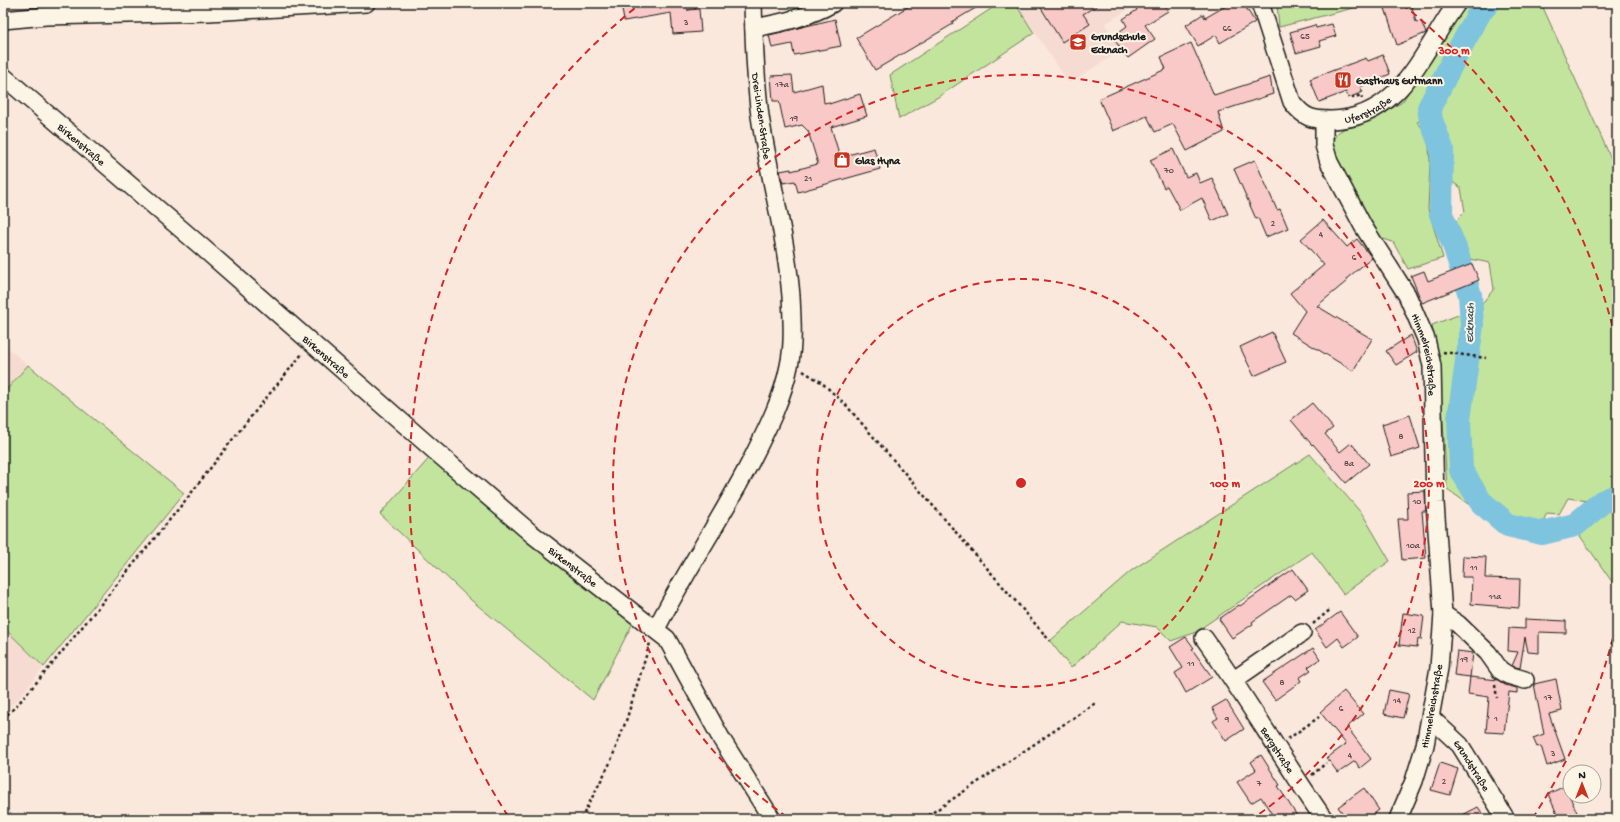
<svg xmlns="http://www.w3.org/2000/svg" width="1620" height="822" viewBox="0 0 1620 822" font-family="'Gochi Hand',sans-serif">
	<style>
		.built { fill: #f6dbd2 }
		.green { fill: #c3e49d; stroke: #70805c }
		.lines { fill: none; stroke-linecap: round; stroke-linejoin: round }
		.river { stroke: #7ec4df; stroke-width: 24 }
		.building { fill: #f9c9c7; stroke: #1c1c1c }
		.minor-casing { stroke: #1c1c1c; stroke-width: 20 }
		.path { stroke: #1c1c1c; stroke-width: 2.5; stroke-dasharray: 3 3; stroke-linecap: butt }
		.minor { stroke: #fcf5e5; stroke-width: 17 }
		.ring { fill: none; stroke: #d62828; stroke-width: 2; stroke-dasharray: 7 5 }
		.labels { text-anchor: middle; stroke-width: 4; stroke-linejoin: round; paint-order: stroke }
		.number-label { font-size: 9px; fill: #534747 }
		.poi-label { font-size: 11px; font-weight: bold; fill: #1c1c1c; stroke: #fcf5e5; text-anchor: start }
		.street-label { font-size: 11px; fill: #1c1c1c; stroke: #fcf5e5 }
		.water-label { font-size: 12px; font-style: italic; fill: #3e5760; stroke: #fcf5e5 }
		.centre { fill: #d62828; stroke: #fcf5e5; stroke-width: 2 }
		.ring-label { font-size: 12px; text-anchor: middle; font-weight: bold; fill: #d62828; stroke: #fcf5e5; stroke-width: 4; stroke-linejoin: round; paint-order: stroke }
	</style>
	<rect width="100%" height="100%" fill="#fbe8dc"/>
	<filter id="ink" filterUnits="userSpaceOnUse"><feTurbulence type="fractalNoise" baseFrequency=".025" numOctaves="2"/><feDisplacementMap in="SourceGraphic" scale="8" xChannelSelector="R" yChannelSelector="G"/><feConvolveMatrix kernelMatrix="1 2 1 2 8 2 1 2 1" color-interpolation-filters="sRGB"/></filter>
	<g filter="url(#ink)">
		<path class="built" d="M1015,3H1139L1105,24L1121,51L1069,83Z
			M3,344L28,365L3,394Z
			M3,627L44,667L18,699L3,714Z"/>
		<path class="green" d="M1000,3H1015L1034,33L938,97L899,119L890,75Z
			M1277,3H1373L1279,27Z
			M1467,3H1541L1614,165L1617,164V484L1597,492L1588,501L1568,498L1559,514L1547,513L1541,525L1523,540L1506,531L1447,489L1442,403L1432,325L1479,307L1494,289L1490,263L1470,259L1454,223L1465,212L1461,188L1451,181L1447,185L1448,146L1433,116L1417,122L1426,133L1429,147L1430,163L1428,209L1443,258L1408,269L1393,242L1380,238L1367,220L1335,159L1332,144L1336,134L1345,128L1378,117L1402,102L1417,80L1450,25Z
			M28,365L184,493L44,667L3,627V394Z
			M1310,454L1363,515L1390,561L1343,594L1312,552L1194,633L1171,641L1157,627L1122,621L1071,668L1050,641L1132,570Z
			M432,455L634,621L593,700L471,600L380,514Z
			M1617,508V589L1578,533L1606,509Z"/>
		<g class="lines">
			<path class="river" d="M1488,3L1480,12L1456,55L1429,108L1431,120L1442,149L1441,214L1455,248L1470,295L1472,325L1459,419L1461,470L1481,502L1508,525L1542,533L1575,525L1602,502L1617,496"/>
		</g>
		<path class="building" d="M621,3H695L696,9L687,10L699,9L701,32L673,34L671,13L624,21Z
			M914,3H984L952,22L953,24L875,70L856,38Z
			M1038,3H1101L1083,14L1090,24L1062,42Z
			M1144,3H1164L1168,11L1145,25L1155,39L1128,58L1112,37L1127,26L1123,19L1137,10L1136,8Z
			M1231,3H1243L1255,22L1220,43L1216,35L1198,46L1186,25L1203,14L1205,18Z
			M1392,3H1411L1416,22L1421,21L1426,33L1397,45L1384,5Z
			M835,19L841,46L794,55L792,44L772,48L769,35Z
			M1332,24L1336,36L1319,41L1321,46L1296,53L1290,32L1315,25L1316,28Z
			M1191,43L1214,95L1270,77L1273,94L1218,112L1224,132L1187,151L1173,124L1155,132L1147,116L1113,131L1099,99L1166,69L1161,57Z
			M1383,55L1390,74L1360,87L1363,92L1348,98L1346,92L1319,102L1310,79L1366,58L1368,61Z
			M792,75L794,92L822,84L824,103L829,102V104L860,94L867,116L831,127L840,157L874,148L880,169L798,192L795,181L783,183L780,171L791,169V171L818,164L808,131L802,125L785,129L779,101H773L771,76Z
			M1173,149L1186,177L1196,173L1200,183L1212,178L1228,214L1212,221L1202,198L1180,210L1167,186L1164,188L1150,160Z
			M1255,160L1277,210L1280,209L1288,228L1266,237L1258,218L1256,219L1234,169Z
			M1323,220L1347,247L1357,239L1372,258L1346,279L1347,281L1317,306L1372,339L1353,371L1291,333L1305,311L1290,293L1324,265L1301,239Z
			M1472,264L1479,280L1422,303L1411,276L1424,271L1428,281Z
			M1272,332L1286,362L1254,376L1240,347Z
			M1411,335L1417,352L1396,365L1386,351Z
			M1312,403L1333,428L1325,434L1340,452L1351,443L1369,464L1346,483L1313,444L1312,445L1291,420Z
			M1410,415L1420,448L1391,457L1382,424Z
			M1425,491L1426,511H1422L1426,558L1402,560L1398,519H1408L1407,492Z
			M1463,556L1486,557L1485,578L1520,579L1519,608L1471,604L1472,577H1462Z
			M1293,569L1308,590L1295,599L1291,595L1252,622L1253,624L1232,638L1219,619L1239,605L1240,606Z
			M1340,612L1358,637L1344,647L1338,638L1327,647L1315,630Z
			M1403,613L1424,616L1421,640L1418,639L1417,647L1399,645Z
			M1525,619L1566,621V633L1539,632V653L1528,652L1525,637L1520,668L1512,666L1518,652L1508,651L1509,628L1525,629Z
			M1186,637L1194,648L1192,649L1212,677L1186,693L1175,673L1183,668L1170,647Z
			M1313,648L1320,659L1308,667L1311,670L1299,678L1301,681L1275,700L1262,682Z
			M1457,651L1473,653L1470,677L1454,675Z
			M1470,677L1498,680L1505,685L1517,688V693L1509,692L1504,733L1486,732L1489,697L1468,694Z
			M1556,679L1562,711L1549,714L1565,759L1547,766L1541,746L1537,747L1533,738L1544,734L1534,684Z
			M1389,690L1409,694L1403,718L1384,714Z
			M1344,691L1363,714L1347,727L1371,759L1360,768L1355,761L1338,773L1327,758L1346,744L1320,712Z
			M1226,700L1244,729L1226,741L1213,721L1218,718L1212,708Z
			M1261,755L1280,785L1278,786L1299,819H1275L1261,797L1251,803L1237,782L1256,770L1251,762Z
			M1440,763L1458,769L1450,795L1431,790Z
			M1565,786L1580,819H1566L1564,814L1558,816L1548,794Z
			M1364,788L1379,810L1367,819H1347L1338,807Z
			M1478,807L1486,819H1455Z"/>
		<g class="lines">
			<g class="minor-casing">
				<g id="minor">
					<path id="s1" d="M1260,3L1292,102C1304,118 1312,120 1331,120C1401,119 1423,50 1457,3"/>
					<path d="M3,20L46,16L209,12L366,3"/>
					<path d="M754,28C781,23 809,17 833,3"/>
					<path id="s2" d="M3,76L202,247L435,451L532,534L667,639L722,740L772,819"/>
					<path id="s3" d="M1324,120V145L1329,162L1363,226L1407,295L1426,339L1432,366L1435,503L1443,614L1439,668L1425,745L1414,781L1398,819"/>
					<path d="M1443,614L1458,624L1488,653L1500,670L1508,675L1525,680"/>
					<path d="M656,629C686,570 724,515 754,455C768,427 783,397 789,366C794,344 792,319 791,296C786,235 769,176 760,116C755,78 754,41 753,3"/>
					<path id="s4" d="M1204,638C1246,697 1283,760 1324,819"/>
					<path d="M1234,680L1302,633"/>
					<path id="s5" d="M1431,718L1460,745L1506,819"/>
				</g>
			</g>
			<path class="path" d="M687,3V6
				M1353,96V98L1361,95L1362,98
				M1443,352L1486,358
				M803,371L821,382L845,404L1050,641
				M1313,624L1331,609
				M1495,685L1497,698
				M3,719L18,704L48,669L189,496L232,440L302,354
				M1288,739L1319,717
				M1312,775L1326,763
				M581,819L610,763L626,721L650,643
				M923,819L1097,702"/>
			<use href="#minor" class="minor"/>
		</g>
	</g>
	<g class="ring">
		<circle cx="1021" cy="483" r="204"/>
		<path d="M787 817A408 408 0 1 1 1255 817"/>
		<path d="M1616 626A612 612 0 0 1 1534 816M508 816A612 612 0 0 1 640 4M1402 4A612 612 0 0 1 1616 340"/>
	</g>
	<defs>
		<g id="school-square" transform="scale(0.9)"><rect x="-9" y="-9" width="18" height="18" rx="4" fill="#c8321e" stroke="#fcf5e5"/><path d="M0-5L7-2L0 1L-7-2ZM-4 1L0 2.5L4 1V4Q0 6-4 4Z" fill="#fff"/></g>
		<g id="restaurant-square" transform="scale(0.9)"><rect x="-9" y="-9" width="18" height="18" rx="4" fill="#c8321e" stroke="#fcf5e5"/><path d="M-5-6h1v4h1v-4h1v4h1v-4h1v5L-1.5 .5V6h-2V.5L-5-1ZM5-6V6H3V1.5H1.5Q1.5-4 5-6Z" fill="#fff"/></g>
		<g id="shop-square" transform="scale(0.9)"><rect x="-9" y="-9" width="18" height="18" rx="4" fill="#c8321e" stroke="#fcf5e5"/><path d="M-5-2.5h2.3a2.7 3.5 0 0 1 5.4 0H5L5.5 6h-11ZM-1.5-2.5h3a1.5 2.3 0 0 0-3 0Z" fill="#fff"/></g>
	</defs>
	<g fill-rule="evenodd">
		<use href="#school-square" x="1078" y="42"/>
		<use href="#restaurant-square" x="1343" y="80"/>
		<use href="#shop-square" x="842" y="160"/>
	</g>
	<g class="labels">
		<g class="number-label">
			<text x="686" y="25">3</text>
			<text x="1227" y="31">66</text>
			<text x="1305" y="39">65</text>
			<text x="782" y="87">17a</text>
			<text x="794" y="121">19</text>
			<text x="1169" y="173">70</text>
			<text x="808" y="181">21</text>
			<text x="1273" y="226">2</text>
			<text x="1321" y="237">4</text>
			<text x="1354" y="260">6</text>
			<text x="1401" y="439">8</text>
			<text x="1349" y="466">8a</text>
			<text x="1417" y="504">10</text>
			<text x="1413" y="548">10a</text>
			<text x="1474" y="570">11</text>
			<text x="1495" y="599">11a</text>
			<text x="1412" y="633">12</text>
			<text x="1464" y="662">19</text>
			<text x="1191" y="666">11</text>
			<text x="1282" y="685">8</text>
			<text x="1548" y="700">17</text>
			<text x="1397" y="703">14</text>
			<text x="1341" y="711">6</text>
			<text x="1496" y="721">1</text>
			<text x="1227" y="722">9</text>
			<text x="1553" y="756">3</text>
			<text x="1350" y="758">4</text>
			<text x="1444" y="784">2</text>
			<text x="1259" y="786">7</text>
		</g>
		<g class="poi-label">
			<text x="1091" y="40">Grundschule<tspan x="1091" dy="13">Ecknach</tspan></text>
			<text x="1356" y="84">Gasthaus Gutmann</text>
			<text x="855" y="164">Glas Hyna</text>
		</g>
		<g class="street-label">
			<text dy="4" stroke="none"><textPath href="#s1" startOffset="188">Uferstraße</textPath></text>
			<text transform="translate(762 116) rotate(82)" y="4">Drei-Linden-Straße</text>
			<text dy="4" stroke="none"><textPath href="#s2" startOffset="104">Birkenstraße</textPath></text>
			<text dy="4" stroke="none"><textPath href="#s3" startOffset="260">Himmelreichstraße</textPath></text>
			<text dy="4" stroke="none"><textPath href="#s2" startOffset="428">Birkenstraße</textPath></text>
			<text dy="4" stroke="none"><textPath href="#s2" startOffset="752">Birkenstraße</textPath></text>
			<text transform="translate(1431 706) rotate(-80)" y="4">Himmelreichstraße</text>
			<text dy="4" stroke="none"><textPath href="#s4" startOffset="134">Bergstraße</textPath></text>
			<text dy="4" stroke="none"><textPath href="#s5" startOffset="63">Grundstraße</textPath></text>
		</g>
		<g class="water-label">
			<text transform="translate(1469 323) rotate(-89)" y="4">Ecknach</text>
		</g>
	</g>
	<circle cx="1021" cy="483" r="6" class="centre"/>
	<g class="ring-label">
		<text x="1454" y="54">300 m</text>
		<text x="1225" y="487">100 m</text>
		<text x="1429" y="487">200 m</text>
	</g>
	<rect width="1620" height="822" fill="none" stroke="#fcf5e5" stroke-width="16"/>
	<rect x="8" y="8" width="1604" height="806" fill="none" stroke="#1c1c1c" stroke-width="1.5" filter="url(#ink)"/>
	<g transform="translate(1582 784)"><circle r="19" fill="#fcf5e5" stroke="#a29e95"/>
	<path d="M0-3L7 15L0 10L-7 15Z" fill="#c8321e"/>
	<text y="-6" font-size="11" font-weight="bold" text-anchor="middle" fill="#1c1c1c">N</text>
	</g>
</svg>
